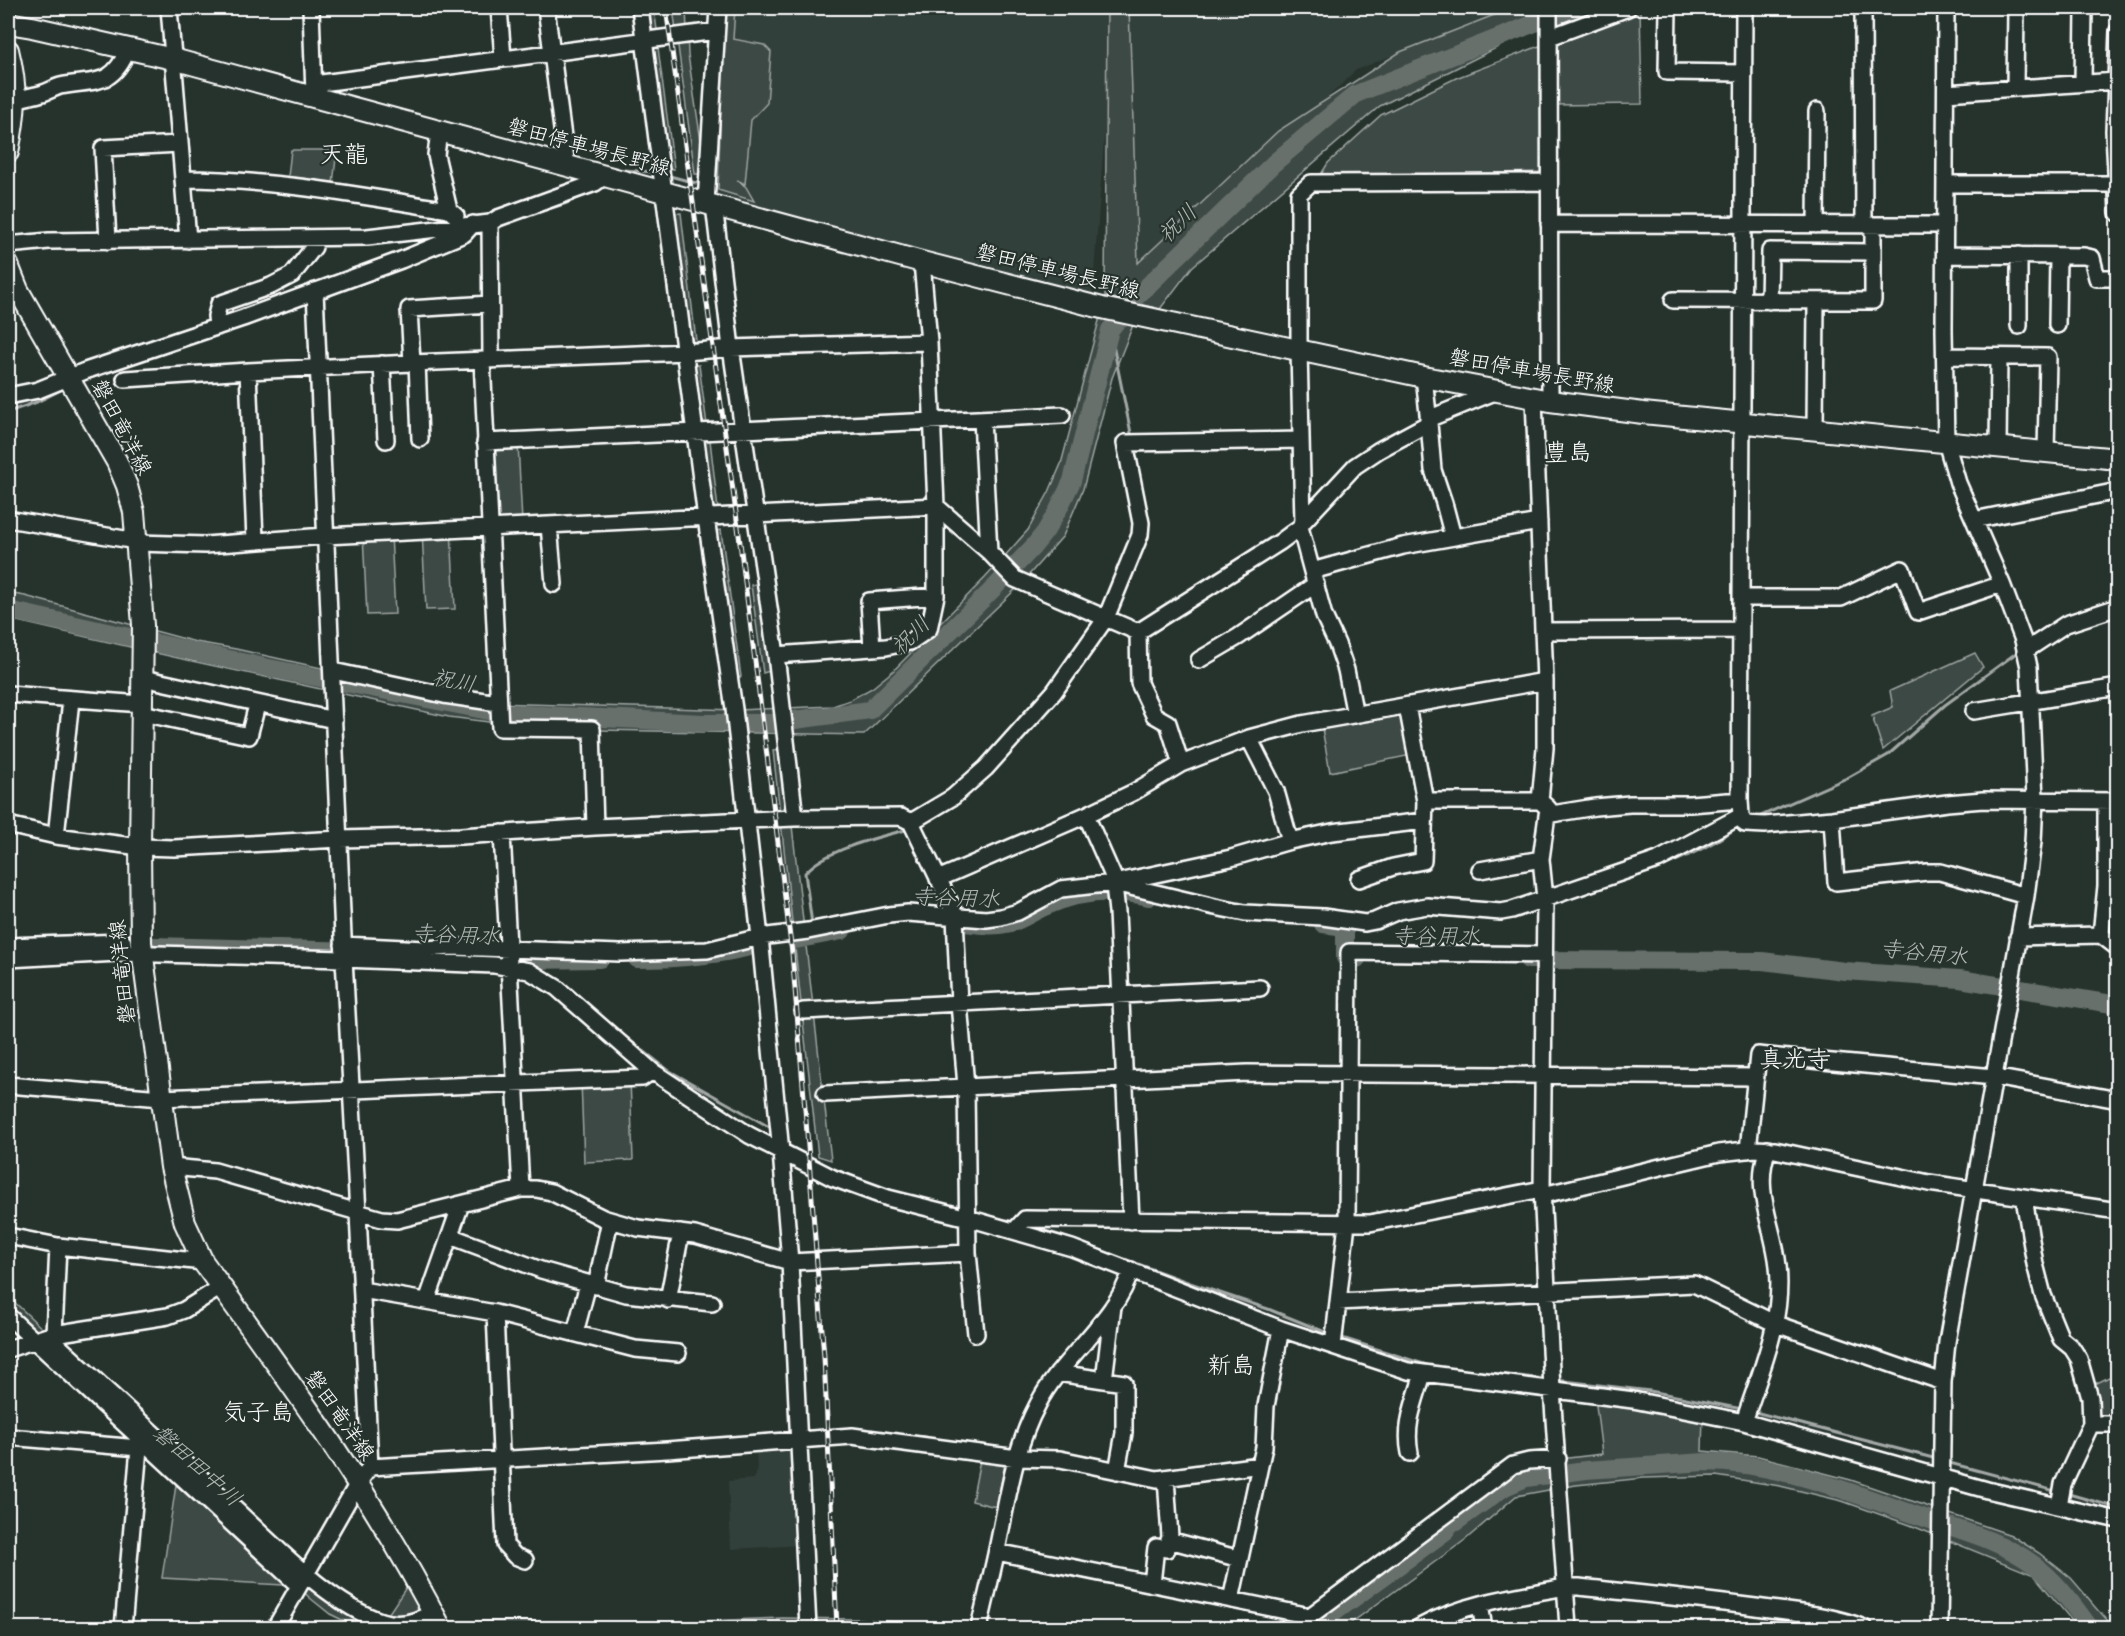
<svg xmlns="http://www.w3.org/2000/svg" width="2125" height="1636" viewBox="0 0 2125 1636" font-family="Pangolin,'Klee One',sans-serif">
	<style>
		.built { fill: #333f3a }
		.green { fill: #3e4944; stroke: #9ea4a2; stroke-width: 1.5 }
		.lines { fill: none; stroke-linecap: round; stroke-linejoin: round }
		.stream { stroke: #a4a9a7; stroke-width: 3 }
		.river { stroke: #67706c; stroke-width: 18 }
		.minor-casing { stroke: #fff; stroke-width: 20 }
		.major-casing { stroke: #fff; stroke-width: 24 }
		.minor { stroke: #26332d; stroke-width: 15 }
		.major { stroke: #26332d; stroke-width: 20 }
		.rail-casing { stroke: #fff; stroke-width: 5 }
		.rail { stroke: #26332d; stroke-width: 3; stroke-dasharray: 9; stroke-linecap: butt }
		.labels { text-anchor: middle; stroke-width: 4.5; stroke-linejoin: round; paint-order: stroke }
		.street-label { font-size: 21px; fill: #fff; stroke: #26332d }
		.water-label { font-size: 22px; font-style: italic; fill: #b3b8b6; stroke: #26332d }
		.quarter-label { font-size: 24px; fill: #fff; stroke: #26332d }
	</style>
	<rect width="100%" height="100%" fill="#26332d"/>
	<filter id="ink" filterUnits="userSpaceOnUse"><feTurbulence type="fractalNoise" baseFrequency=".0167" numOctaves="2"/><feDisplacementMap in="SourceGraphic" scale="12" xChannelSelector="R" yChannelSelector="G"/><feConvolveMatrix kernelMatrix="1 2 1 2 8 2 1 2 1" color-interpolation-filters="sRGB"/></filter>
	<g filter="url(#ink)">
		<path class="built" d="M724,8H1114L1092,299L714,193Z
			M1128,8H1512L1356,70L1109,310Z
			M797,1444L802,1545L731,1549L728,1481L754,1479L757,1471L756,1447Z"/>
		<path class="green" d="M644,8H654L657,30L647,31Z
			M673,8H686L688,55L702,148L699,174H695Z
			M724,8H735L733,39L764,45L771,52L767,103L751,120L745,184L737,180L746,187L754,201L718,190Z
			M1107,8H1129L1138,263L1278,131L1400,52L1512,8H1602L1520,36L1380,106L1192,267L1160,309L1105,296Z
			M1628,8H1640L1642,104L1550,105L1549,57L1541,172L1320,176L1328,163L1381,115L1456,78L1550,42Z
			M658,48L674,169L667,168L650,49Z
			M291,150H337L332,192L287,186Z
			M681,213L696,341L688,343L671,214Z
			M1105,298L1135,320L1112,378L1083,489L1063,536L1020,585L864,735L544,729L449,717L178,658L8,619V593L25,596L196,642L236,649L411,688L495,703L738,710L833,706L850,700L872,688L894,670L985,578L1028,530L1049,492L1061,464Z
			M692,365H699L707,425L699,427Z
			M710,440L718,509L709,510L700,442Z
			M518,443L522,522L494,524L489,444Z
			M451,529L455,609L426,610L422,531Z
			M721,530L741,677L730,680L711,532Z
			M391,534L395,614L367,615L363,535Z
			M760,583L773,670L763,673L751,585Z
			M1975,653L1983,667L1883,750L1872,716L1893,707L1890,691Z
			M1407,706L1416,754L1330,772L1321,723Z
			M783,749L831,1160L818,1156L773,750Z
			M630,1079L633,1160L584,1162L581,1081Z
			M8,1296L291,1565L383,1622L409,1583L437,1621L670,1622L783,1618L858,1619L929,1625L945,1628H359L330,1614L310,1598L8,1316Z
			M2109,1377L2117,1379V1424H2091L2087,1388Z
			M1595,1397L1703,1414L1702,1451L1758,1456L1851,1480L2011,1535L2039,1553L2071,1578L2114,1628H2078L2034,1575L1910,1525L1842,1501L1780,1486L1716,1476L1644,1478L1576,1485L1516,1496L1465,1540L1344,1628H1293L1369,1571L1517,1464L1602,1454Z
			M980,1460L1005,1464L996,1507L972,1501Z
			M176,1485L283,1581V1585L162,1578Z"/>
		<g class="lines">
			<path class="stream" d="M619,173L622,170L656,172
				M666,175L696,183L701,178
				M508,222L567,203L592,192
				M1110,330L1132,438
				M8,412L37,402L63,389
				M1756,818L1849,777L1888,755L1945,705L2019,651
				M919,827L936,815
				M1632,877C1670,865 1707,849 1739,826
				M812,924L805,873C826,849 879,837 910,829
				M528,960L541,970
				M619,1032L668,1070L773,1129
				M785,1145L834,1169L869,1183
				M976,1213L1017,1223
				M1029,1226L1059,1235L1190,1283L1268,1309L1330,1334
				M1339,1337L1433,1367L1546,1379
				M1556,1380L1650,1391L1742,1409
				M1751,1411L1937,1459
				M1946,1462L2055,1491
				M2065,1493L2118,1508
				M321,1595L357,1620L380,1628"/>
			<path class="river" d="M8,610L264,667L499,713L703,723H772L870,710L996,586L1033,547L1045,532L1058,510L1072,481L1110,330L1132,301L1274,163L1356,94L1573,8
				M955,922C975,924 991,928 1011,923C1022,920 1033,912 1044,907C1077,892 1113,888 1149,897
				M1323,924L1345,927V958L1357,959
				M795,940L842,931
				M152,946L361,951
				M418,954L528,960L600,959
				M637,959C678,959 717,956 757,945
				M1528,960L1762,961L1845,971L1960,979L2118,1005
				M1313,1628L1446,1531L1450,1524L1456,1522L1505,1487L1526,1478L1586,1470L1705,1462C1777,1462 1848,1492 1916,1515C1955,1529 1999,1539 2033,1564C2057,1581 2073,1605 2090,1628"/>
			<g class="minor-casing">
				<path id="minor" d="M169,8L188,240
					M311,8L314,95
					M499,8L503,58
					M546,8L567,167
					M640,8L706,518L734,709L760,937L781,1152L790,1262L808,1628
					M1549,8L1550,401
					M1668,8L1667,72L1743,73
					M1744,8L1740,800L1741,816L1745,824L1765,825L1832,819L1947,803L1983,800L2118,801
					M1863,8L1864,225
					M2118,31L2114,131L2118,213
					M1550,37L1628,8
					M2083,83L2084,8
					M314,84L716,31
					M2015,88L2016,8
					M1946,93L2116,81
					M15,100C24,97 34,96 43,93C49,91 54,88 60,86C95,79 112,88 128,49
					M439,131L436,155L449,210L456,216
					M183,179C272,179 361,196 449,210
					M1946,184H2116
					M706,203L718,8
					M490,223L491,360
					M1549,224L1945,225
					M1816,225L1817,111
					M108,241L103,148L180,144
					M8,245L49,241L367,237L490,223L498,218L595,183L605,176
					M1945,255L2084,256L2092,258L2097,278H2118
					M2019,255V326
					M315,291L344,959L358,1213L370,1467
					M1673,300L1873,301V225
					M1769,301L1770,251L1873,252
					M2057,325L2058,256
					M217,327L216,316L219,304L271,286L292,275L314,247L315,238
					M1945,356L2048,357L2046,452
					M482,360L500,728L592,729L595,827
					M417,362L420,439
					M412,363L409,309L490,304
					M382,364L386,440
					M248,371L255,540
					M125,379L248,371L412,363L686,352L731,348L714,205
					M8,396L38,390L85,371L243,318L401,260L464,234L473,224
					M1534,398L1545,681V748L1540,801L1548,808L1541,859L1545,899L1542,1189L1552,1389L1568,1628
					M982,419L989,552
					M1428,419L1497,391
					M1429,423L1433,470L1444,503L1453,537
					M1815,430L1816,301
					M485,442L1062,415
					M1998,448L1999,357
					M8,519L136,541
					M1974,520L2118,491
					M1303,522L1355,466L1379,450L1429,423L1424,377
					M549,525L554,584
					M137,543L205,545L325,536L936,506L989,552L1015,579L1138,632
					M1312,571L1403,546L1539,522
					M1741,598H1841L1902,569L1918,612L2002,584
					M1543,631L1741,630
					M872,648L869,601L936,596
					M2025,651L2066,624L2118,607
					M776,655L886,647L910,642L929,629L936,596V506L929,342L922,262
					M1199,660L1238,637L1316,584
					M333,671L444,695L498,703
					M143,678L334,720
					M8,694L142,704
					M1974,711L2118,687
					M142,713L249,736L257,705
					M1355,715L1346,670L1337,644L1324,616L1300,527L1303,522L1299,350V194L1311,183L1549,182
					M1249,738L1276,791L1290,841
					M1181,764L1168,723L1154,715L1139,683L1138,632L1280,542L1300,527
					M1425,801H1540
					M1548,808L1552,814L1595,807L1630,804H1690L1740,800
					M1086,815L1113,876L1117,912L1131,1221
					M795,818L776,655L731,348L929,342
					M1832,819L1836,882L1927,872H1940L2026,896
					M911,822L953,797L986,768L1054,692L1106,618L1140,535L1141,523L1125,443L1301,440
					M8,825L56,836L140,847L174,848L340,839L461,836L595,827L795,818L901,817L911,822L952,907L955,917L959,1003L966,1086L968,1253L976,1334
					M502,833L521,1189
					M56,836L71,700
					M1480,870L1541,859
					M938,879L1086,815L1134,792L1181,764L1249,738L1302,724L1545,681
					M1359,879L1393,867L1423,861L1425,801L1407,706
					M1123,881L1231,858L1290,841L1332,832L1424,821
					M2101,935L2106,886V801
					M2018,937L2101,935L2118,948
					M343,945L425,949L452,947L620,953L707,950L760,937L808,931L889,915L908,913L986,919L1001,917L1018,912L1061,889L1114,883L1215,907L1245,913L1323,917L1365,923L1375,921L1398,911L1427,906L1501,912L1512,910L1658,860L1741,816
					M8,946L123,942
					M8,959L118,953L344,959L494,965L529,971L557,988L652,1071L749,1135L833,1178L888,1198L968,1218L1072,1248L1281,1329L1408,1371L1633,1400L1689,1411L1744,1422L1987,1490L2118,1520
					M803,1011L1260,988
					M8,1085L161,1098L642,1078L652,1071
					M825,1094L1247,1073L1756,1077
					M1748,1150L1758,1055L1994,1077L2118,1100
					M171,1167L215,1171L382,1219L397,1220L521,1189H536L551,1192L603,1218L638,1228L695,1235L790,1262L968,1253
					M1543,1195L1719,1153L1755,1149L1775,1150L1929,1183L2118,1211
					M2024,1198L2035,1264L2043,1295L2061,1339L2072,1348L2079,1359L2090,1398L2091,1424L2063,1484L2059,1506
					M1014,1231L1025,1219L1370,1223L1542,1189
					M8,1236L58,1246L203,1262
					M450,1236L541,1270L626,1294L712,1303
					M596,1286L610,1220
					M362,1290L495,1313L635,1349L678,1353
					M668,1300L681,1233
					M427,1301L461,1204
					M1338,1302L1694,1284L1776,1324L1943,1382
					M495,1313L505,1545L515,1556L525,1560
					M8,1316L299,1586
					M575,1333L588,1284
					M54,1334L58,1246
					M48,1336C110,1393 172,1451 235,1509C274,1545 331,1605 381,1621C399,1627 417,1622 433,1612
					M1333,1346L1347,1223L1349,952L1544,955
					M8,1349L54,1334L168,1316L184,1310L221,1287
					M1058,1373L1124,1383V1433L1117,1471
					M1104,1380L1113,1306
					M1744,1422C1760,1372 1784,1321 1778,1266C1774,1226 1752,1190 1768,1149
					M2091,1424H2118
					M8,1437L139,1448
					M1410,1453C1404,1425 1415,1401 1423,1374
					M1169,1540L1240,1559
					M997,1552L1310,1616L1513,1465L1529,1461L1558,1459
					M1152,1584L1156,1547L1167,1549L1170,1537L1166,1478
					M1231,1600L1264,1447L1266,1406L1281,1329
					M1480,1605L1484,1628
					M123,1628L139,1448L145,1444
					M275,1628L358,1483L370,1467L667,1450L852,1436L1017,1458L1060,1459L1157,1479L1260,1465
					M979,1628C986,1597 994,1566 1000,1535C1009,1490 1016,1445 1038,1404C1061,1358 1118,1318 1131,1270
					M1418,1628C1462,1604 1516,1596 1566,1587H1579C1643,1594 1707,1600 1770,1609C1802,1613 1835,1616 1864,1628
					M1939,1628L1943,1382L1947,1342L2026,896L2033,842L2035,799L2029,667L2023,640L2002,584L1958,483L1946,442L1944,330L1946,8"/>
			</g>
			<g class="major-casing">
				<path id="major" d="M8,23L32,27L173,59L922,262L1102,308L1424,377L1550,401L1643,413L2118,459
					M8,50C18,90 16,113 8,152
					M8,265L18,290L117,462L127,486L134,512L143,625L140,847L141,942L171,1167L185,1223L203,1262C289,1380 375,1498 441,1628"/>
			</g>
			<use href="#minor" class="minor"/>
			<use href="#major" class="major"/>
			<g class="rail-casing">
				<path id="rail" d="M666,8L738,527L792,953L807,1133L824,1357L837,1628"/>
			</g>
			<use href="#rail" class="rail"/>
		</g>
	</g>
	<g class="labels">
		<g class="street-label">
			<text transform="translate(589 147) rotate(15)" y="7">磐田停車場長野線</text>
			<text transform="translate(1058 271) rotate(14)" y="7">磐田停車場長野線</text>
			<text transform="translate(1532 371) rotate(10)" y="7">磐田停車場長野線</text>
			<text transform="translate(122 427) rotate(62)" y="7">磐田竜洋線</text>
			<text transform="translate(122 972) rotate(-96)" y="7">磐田竜洋線</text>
			<text transform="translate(340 1415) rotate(55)" y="7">磐田竜洋線</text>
		</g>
		<g class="water-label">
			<text transform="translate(1177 223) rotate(-44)" y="8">祝川</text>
			<text transform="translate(910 635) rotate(-45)" y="8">祝川</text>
			<text transform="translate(454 680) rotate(11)" y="8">祝川</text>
			<text transform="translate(956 897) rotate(2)" y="8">寺谷用水</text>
			<text transform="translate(456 934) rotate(2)" y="8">寺谷用水</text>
			<text x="1436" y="943">寺谷用水</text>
			<text transform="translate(1924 952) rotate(6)" y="8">寺谷用水</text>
			<text transform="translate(198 1465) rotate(42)" y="8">磐田田中川</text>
		</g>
		<g class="quarter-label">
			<text x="344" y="162">天龍</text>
			<text x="1568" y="460">豊島</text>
			<text x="1795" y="1067">真光寺</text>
			<text x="1231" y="1373">新島</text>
			<text x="258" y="1420">気子島</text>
		</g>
	</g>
	<rect width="2125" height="1636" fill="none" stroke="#26332d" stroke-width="30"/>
	<rect x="15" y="15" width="2095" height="1606" fill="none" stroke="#fff" stroke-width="2" filter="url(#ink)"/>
</svg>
